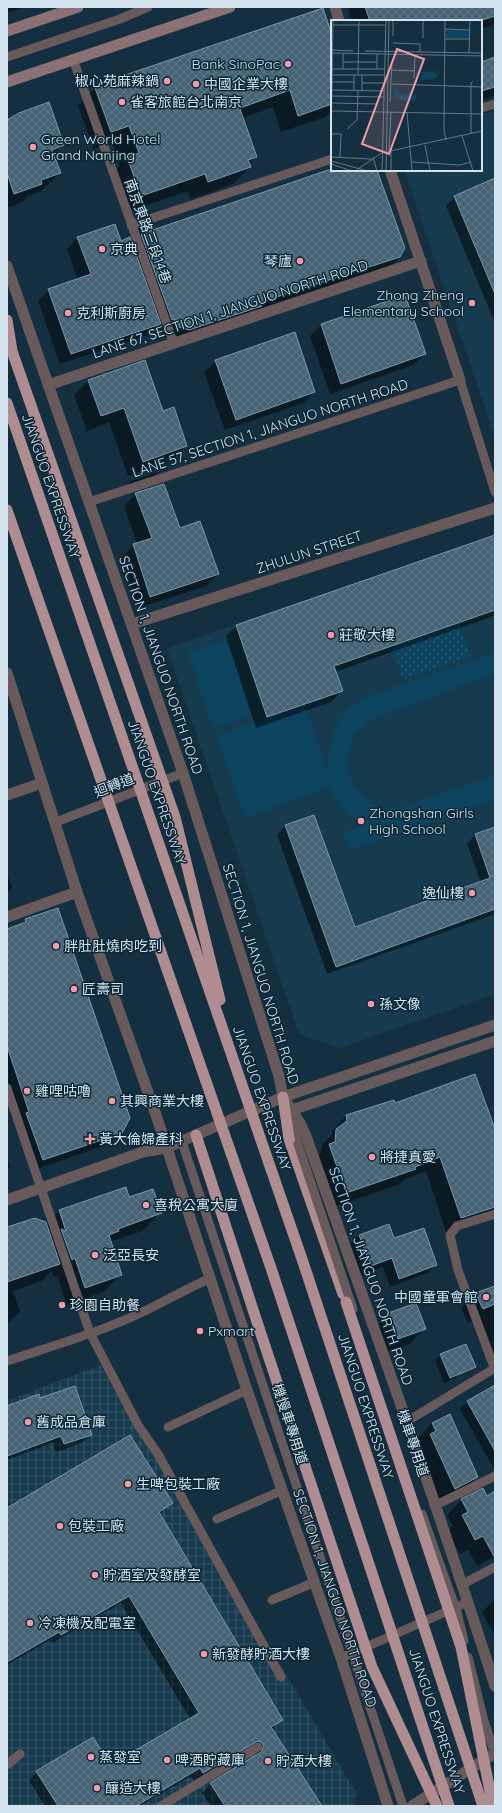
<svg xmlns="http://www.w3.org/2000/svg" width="502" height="1813" viewBox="0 0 502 1813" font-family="Quicksand,'Noto Sans TC',sans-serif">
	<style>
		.built { fill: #163a4e }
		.industrial { fill: url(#industrial-grid) }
		.green { fill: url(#green-dots) }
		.pitch { fill: #0c4460 }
		.shadow { fill: #0007 }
		.building { fill: url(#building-cross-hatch); stroke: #7897aa }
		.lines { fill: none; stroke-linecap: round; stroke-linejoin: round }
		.service { stroke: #68595a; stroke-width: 9 }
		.minor { stroke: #68595a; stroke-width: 11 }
		.tertiary { stroke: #68595a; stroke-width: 11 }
		.secondary { stroke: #8a7274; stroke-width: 11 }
		.trunk { stroke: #ae8c90; stroke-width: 11 }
		.service-bridge { stroke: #68595a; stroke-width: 9 }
		.trunk-bridge { stroke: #ae8c90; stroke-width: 11 }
		.poi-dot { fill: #f49aa6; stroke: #092635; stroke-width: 1.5 }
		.labels { text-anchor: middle; stroke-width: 3; stroke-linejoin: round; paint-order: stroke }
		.poi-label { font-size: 14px; fill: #d3e3ed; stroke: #092635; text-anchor: start }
		.street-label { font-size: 14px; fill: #d3e3ed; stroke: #092635 }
		.inset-road { fill: none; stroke: #607885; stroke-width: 1 }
		.view { fill: #f49aa6; fill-opacity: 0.15; stroke: #f49aa6; stroke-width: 2 }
		.inset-edge { fill: none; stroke: #d3e3ed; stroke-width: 2 }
	</style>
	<defs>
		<pattern id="industrial-grid" width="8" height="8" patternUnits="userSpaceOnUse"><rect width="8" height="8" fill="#163a4e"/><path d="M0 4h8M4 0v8" fill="none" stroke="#375668"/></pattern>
		<pattern id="green-dots" width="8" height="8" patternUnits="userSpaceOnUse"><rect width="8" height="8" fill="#0c4460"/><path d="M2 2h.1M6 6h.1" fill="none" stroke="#2e5f77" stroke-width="1.8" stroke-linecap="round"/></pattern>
		<pattern id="building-cross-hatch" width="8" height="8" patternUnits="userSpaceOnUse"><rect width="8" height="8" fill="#466375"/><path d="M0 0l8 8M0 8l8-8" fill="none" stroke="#607989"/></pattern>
	</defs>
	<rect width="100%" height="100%" fill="#143040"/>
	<path class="built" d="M495,110V437L404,170H481V115Z
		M495,535V994L340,1048L299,1034L167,648Z"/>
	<path class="industrial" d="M103,1364L356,1793L354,1806H7V1401Z"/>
	<path class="green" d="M458,623L470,656L403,679L392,646Z"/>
	<path class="pitch" d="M226,639L252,716L213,729L188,652Z
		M495,652V674L373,719L355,734L349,751L347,769L354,785L367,799L384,809L400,808L495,775V800L350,850L342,833L363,825C346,814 338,807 330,787L245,818L216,736L304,704L327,769L332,733L348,708L368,696Z"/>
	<path class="shadow" d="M7,7H24L7,13Z
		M351,7H495V24L481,29V21H352L348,10Z
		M332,38V110L325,117L281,132L273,107L242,118L256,157L249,164L250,167L233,184L191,199L188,191L124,213L110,175L120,165L112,142L94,149L78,106L95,88Z
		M495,58V96L481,100V63Z
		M7,122L62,145L53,155L60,173L41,191L28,196L22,202L7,208Z
		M333,170H376L400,257L388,268L178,341L165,337L158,325L148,335L60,364L38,301L49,290L78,280L67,249L78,237L120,242L131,245L142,234Z
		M495,184V323L446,206L454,197Z
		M404,296L425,354L413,365L330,394L310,336L321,325Z
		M216,361L314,392L303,403L225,430L204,372Z
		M89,381L162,412L186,446L171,461L128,476L109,422L87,431L74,395Z
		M158,472L144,487L117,496L131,481Z
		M136,494L180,529L218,574L206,586L138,608L122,557L134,545L137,544L124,506Z
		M495,536V618L494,616L335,672L342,691L331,702L256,728L226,636L237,625Z
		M313,816L355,928L481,883L467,844L475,835L495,828V914L327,974L277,835L285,826Z
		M7,874L12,888L7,893Z
		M26,920L121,1132L109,1144L31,1171L15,1125L18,1122L7,1096V930L20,926Z
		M395,1104L495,1132V1215L446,1232L426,1171L405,1179L400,1184L331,1208L314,1160L321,1153L322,1145L332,1135V1131L346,1116Z
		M7,1157L10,1166L7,1170Z
		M129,1199L160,1213L142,1231L110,1242L121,1274L103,1292L67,1305L57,1276L54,1277L51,1271L42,1281L13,1291L20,1311L7,1324V1228L46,1224L59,1211Z
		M388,1225L393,1240L436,1264L427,1273L390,1287L383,1267L362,1275L350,1244L359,1236Z
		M495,1287V1355L489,1358L479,1319L468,1323L461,1308L476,1294Z
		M389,1314L424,1329L410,1344L383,1353L374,1328Z
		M466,1345L461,1372L456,1378L444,1383L435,1361L440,1355Z
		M495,1386V1467H493L460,1409L467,1402Z
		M39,1399L91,1434L82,1443L56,1452L53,1443L7,1460V1407Z
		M432,1423L477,1477L463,1492L441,1503L416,1449L421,1445L418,1438Z
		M483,1490L486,1497L495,1500V1556L477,1566L468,1550L460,1554L448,1531L453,1526L447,1515L461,1500Z
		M172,1503L159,1514L282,1720L271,1729L321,1806H211L202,1793L210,1784L256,1756L255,1753L194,1781L191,1776L140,1806H43L44,1805L29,1780L37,1772L109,1767L190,1719L121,1603L52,1643L50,1640L7,1665V1504L9,1508Z
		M495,1599V1636L482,1612Z"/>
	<path class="building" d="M365,7H495V16L479,21H370Z
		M323,8L332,35V104L298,116L290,90L243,107L240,109L257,157L248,160L251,167L208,182L205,174L141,196L127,157L139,153L129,126L111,132L95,88L100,84L131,73Z
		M495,57V87L481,91V62Z
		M49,102L64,145L52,150L61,173L41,180L42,184L14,194L7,173V120L19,113Z
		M328,170H377L405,248L400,257L261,302L262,306L189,330L176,326L174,319L172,320L141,234Z
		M495,178V294L454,196Z
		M115,224L121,241L130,237L161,324L71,354L48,289L91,274L77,237Z
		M405,295L426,354L341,384L321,324Z
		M295,332L315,392L236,420L215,360Z
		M145,360L163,411L174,407L187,446L143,462L124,408L101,416L88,380Z
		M164,484L180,528L200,521L219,574L150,597L133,544L152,538L135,493Z
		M495,535V610L334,666L343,691L267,717L236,625Z
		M314,815L355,927L490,878L475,834L495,827V909L336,967L285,825Z
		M58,908L130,1118L122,1133L43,1160L26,1113L29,1112L7,1046V929L26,922L25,919Z
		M475,1074L495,1129V1207L461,1218L440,1157L415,1167L416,1169L346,1193L329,1144L335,1142L336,1129L347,1121L346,1115L394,1100L395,1103Z
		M126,1187L129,1197L153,1189L162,1213L118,1229L119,1231L109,1235L122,1275L85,1288L75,1258L72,1260L61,1229L66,1231L59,1210Z
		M35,1218L46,1222L60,1264L7,1282V1227Z
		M389,1224L394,1238L424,1228L437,1265L399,1279L392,1258L371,1266L359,1235Z
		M495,1286V1304L483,1309L475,1293Z
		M416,1303L426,1329L398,1339L388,1313Z
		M466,1344L476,1367L450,1378L440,1354Z
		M495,1385V1451L467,1401Z
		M75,1386L92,1435L64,1444L61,1436L7,1456V1406L39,1394L40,1398Z
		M450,1414L478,1477L455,1489L430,1434L436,1431L432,1423Z
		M130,1435L173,1503L159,1512L283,1720L271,1727L322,1806H225L210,1783L261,1752L264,1746L261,1742L258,1741L203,1773L200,1768L136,1806H58L36,1771L93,1737L110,1765L199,1713L129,1596L61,1635L59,1632L7,1662V1508Z
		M483,1488L487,1496L495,1491V1558L483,1536L475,1540L462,1515L468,1512L461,1499Z"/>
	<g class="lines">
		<path class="service" d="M7,57L120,19L148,7
			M73,59L174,344
			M481,108L495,104
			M131,225L332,159
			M89,502L460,380L495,492
			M56,822L183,773
			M7,1088L90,1333L138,1425L158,1454L281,1677
			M290,1119L298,1144
			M495,1214L457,1226L450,1235L458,1270L495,1370
			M7,1361C55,1345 105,1331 151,1308C171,1298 190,1287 211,1278
			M406,1422L495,1368
			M168,1427L247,1390
			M436,1505L495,1476
			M217,1519L283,1490
			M463,1584L495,1567
			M272,1600L315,1582
			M341,1658L468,1602
			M7,1765L20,1754
			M161,1806L258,1747"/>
		<path class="minor" d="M335,7L339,21
			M390,170L460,380
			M48,385L421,261
			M132,624L495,508
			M7,795L42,783
			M7,917L77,892"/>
		<path class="tertiary" d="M7,266L183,773L279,1076L283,1097L300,1123L306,1136C371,1319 436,1501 495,1686
			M7,673L77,892L155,1112L247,1390L341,1658L388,1806
			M286,1112L495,1041
			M7,1200L143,1152L166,1148L283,1097L495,1025
			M412,1806L495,1753"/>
		<path class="secondary" d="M7,31L78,7
			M7,82L230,7"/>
		<path class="trunk" d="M283,1097L289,1139L343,1294
			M196,1135L259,1328"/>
		<path class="service-bridge" d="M182,1142L403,1806
			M298,1144L353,1309
			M422,1514L457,1612L464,1641
			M468,1657L484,1721L495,1754"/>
		<path class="trunk-bridge" d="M7,320L12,351L175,817L220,1000
			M7,403L303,1262L483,1806
			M7,510L271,1268L449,1806
			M346,1302L461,1647L493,1806
			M259,1328L372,1667L437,1806"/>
	</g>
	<g class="poi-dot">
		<circle cx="288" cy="64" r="4"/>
		<circle cx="167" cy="81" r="4"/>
		<circle cx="196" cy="84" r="4"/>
		<circle cx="122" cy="102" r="4"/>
		<circle cx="33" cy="147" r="4"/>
		<circle cx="102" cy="249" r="4"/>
		<circle cx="300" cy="261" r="4"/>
		<circle cx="472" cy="303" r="4"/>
		<circle cx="68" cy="313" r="4"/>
		<circle cx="331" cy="635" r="4"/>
		<circle cx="361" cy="821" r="4"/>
		<circle cx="472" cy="893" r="4"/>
		<circle cx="56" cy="946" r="4"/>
		<circle cx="74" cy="989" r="4"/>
		<circle cx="371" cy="1004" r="4"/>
		<circle cx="27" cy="1091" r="4"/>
		<circle cx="112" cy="1101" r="4"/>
		<path d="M88 1133h4v4h4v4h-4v4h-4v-4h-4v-4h4z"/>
		<circle cx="372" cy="1157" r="4"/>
		<circle cx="146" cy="1205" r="4"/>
		<circle cx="95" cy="1255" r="4"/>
		<circle cx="486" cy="1297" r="4"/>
		<circle cx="62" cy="1305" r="4"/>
		<circle cx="200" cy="1331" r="4"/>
		<circle cx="28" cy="1422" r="4"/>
		<circle cx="128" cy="1484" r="4"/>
		<circle cx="60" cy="1526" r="4"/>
		<circle cx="95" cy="1575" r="4"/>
		<circle cx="30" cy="1623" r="4"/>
		<circle cx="204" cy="1654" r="4"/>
		<circle cx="91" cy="1757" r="4"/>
		<circle cx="167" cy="1760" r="4"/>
		<circle cx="268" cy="1761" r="4"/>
		<circle cx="97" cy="1788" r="4"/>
	</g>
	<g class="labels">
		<g class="poi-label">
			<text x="280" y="69" text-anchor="end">Bank SinoPac</text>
			<text x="159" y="86" text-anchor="end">椒心苑麻辣鍋</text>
			<text x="204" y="89">中國企業大樓</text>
			<text x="130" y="107">雀客旅館台北南京</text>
			<text x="41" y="144">Green World Hotel<tspan x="41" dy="16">Grand Nanjing</tspan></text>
			<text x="110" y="254">京典</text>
			<text x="292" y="266" text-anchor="end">琴廬</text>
			<text x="464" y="300" text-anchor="end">Zhong Zheng<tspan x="464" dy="16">Elementary School</tspan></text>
			<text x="76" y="318">克利斯廚房</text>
			<text x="339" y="640">莊敬大樓</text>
			<text x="369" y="818">Zhongshan Girls<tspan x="369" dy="16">High School</tspan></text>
			<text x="464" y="898" text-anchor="end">逸仙樓</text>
			<text x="64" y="951">胖肚肚燒肉吃到</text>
			<text x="82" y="994">匠壽司</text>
			<text x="379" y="1009">孫文像</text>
			<text x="35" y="1096">雞哩咕嚕</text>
			<text x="120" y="1106">其興商業大樓</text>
			<text x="99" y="1144">黃大倫婦產科</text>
			<text x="380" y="1162">將捷真愛</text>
			<text x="154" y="1210">喜稅公寓大廈</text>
			<text x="103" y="1260">泛亞長安</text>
			<text x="478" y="1302" text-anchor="end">中國童軍會館</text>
			<text x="70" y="1310">珍園自助餐</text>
			<text x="208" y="1336">Pxmart</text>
			<text x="36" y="1427">舊成品倉庫</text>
			<text x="136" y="1489">生啤包裝工廠</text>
			<text x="68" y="1531">包裝工廠</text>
			<text x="103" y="1580">貯酒室及發酵室</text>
			<text x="38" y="1628">冷凍機及配電室</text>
			<text x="212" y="1659">新發酵貯酒大樓</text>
			<text x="99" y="1762">蒸發室</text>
			<text x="175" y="1765">啤酒貯藏庫</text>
			<text x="276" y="1766">貯酒大樓</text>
			<text x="105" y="1793">釀造大樓</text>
		</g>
		<g class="street-label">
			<text transform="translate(148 231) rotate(70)" y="5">南京東路三段14巷</text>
			<text transform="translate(230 309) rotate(-18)" y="5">LANE 67, SECTION 1, JIANGUO NORTH ROAD</text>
			<text transform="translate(270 428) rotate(-18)" y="5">LANE 57, SECTION 1, JIANGUO NORTH ROAD</text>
			<text transform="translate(51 486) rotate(71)" y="5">JIANGUO EXPRESSWAY</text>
			<text transform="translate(309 552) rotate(-18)" y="5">ZHULUN STREET</text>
			<text transform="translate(161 665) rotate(71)" y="5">SECTION 1, JIANGUO NORTH ROAD</text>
			<text transform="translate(114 785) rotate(-21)" y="5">迴轉道</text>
			<text transform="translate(157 792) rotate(71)" y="5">JIANGUO EXPRESSWAY</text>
			<text transform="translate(261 974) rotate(73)" y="5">SECTION 1, JIANGUO NORTH ROAD</text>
			<text transform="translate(262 1098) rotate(71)" y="5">JIANGUO EXPRESSWAY</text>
			<text transform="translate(371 1276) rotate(71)" y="5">SECTION 1, JIANGUO NORTH ROAD</text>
			<text transform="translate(366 1406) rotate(72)" y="5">JIANGUO EXPRESSWAY</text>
			<text transform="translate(290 1424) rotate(72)" y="5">機慢車專用道</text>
			<text transform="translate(413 1443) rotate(71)" y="5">機車專用道</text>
			<text transform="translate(335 1598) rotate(71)" y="5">SECTION 1, JIANGUO NORTH ROAD</text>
			<text transform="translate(437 1721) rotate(72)" y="5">JIANGUO EXPRESSWAY</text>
		</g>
	</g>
	<g transform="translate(331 20)">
		<rect width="151" height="151" fill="#143040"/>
		<path d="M115,10H138V19L115,18Z" fill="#0c4460"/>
		<path d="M108,51L103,52L104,54L107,53L104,59L90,60L91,53L89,52ZM64,67L69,75L80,73L83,76L85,73V81L68,80V77H63Z" fill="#0c4460"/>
		<path class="inset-road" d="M92,0V18M114,0L113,111L115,120M2,5H55M114,9L139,10M62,16V0M114,19H138M62,23L89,24V32M0,30L22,31M34,31L151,33M0,33L151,36M138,33L139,0M12,42H46M1,49H54M12,49V33M46,49V34M61,50L83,51M1,55H54M27,55L28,0M83,58L84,34M0,62H23M31,63H54M61,64L151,67M1,70L53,71M23,70V55M31,70V55M1,76L53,77M59,82L61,41M1,83L46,84M0,91L151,94M76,92L81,151M16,109L26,100L27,70M140,113V63L142,61M0,114H10L9,137M131,116L142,151M0,125L2,0M94,125L99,151M59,131L151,111M58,132L60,92M0,137L40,139M42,137L46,151M0,141L37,151M81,142L129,145L140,142M0,144L21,151M24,151L52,132M51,151L55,0M55,151L58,0M60,151V131"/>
		<path class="view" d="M66,29L93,39L58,134L31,124Z"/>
		<rect width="151" height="151" class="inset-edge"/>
	</g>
	<rect width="502" height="1813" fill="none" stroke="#d3e3ed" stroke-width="16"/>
</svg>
